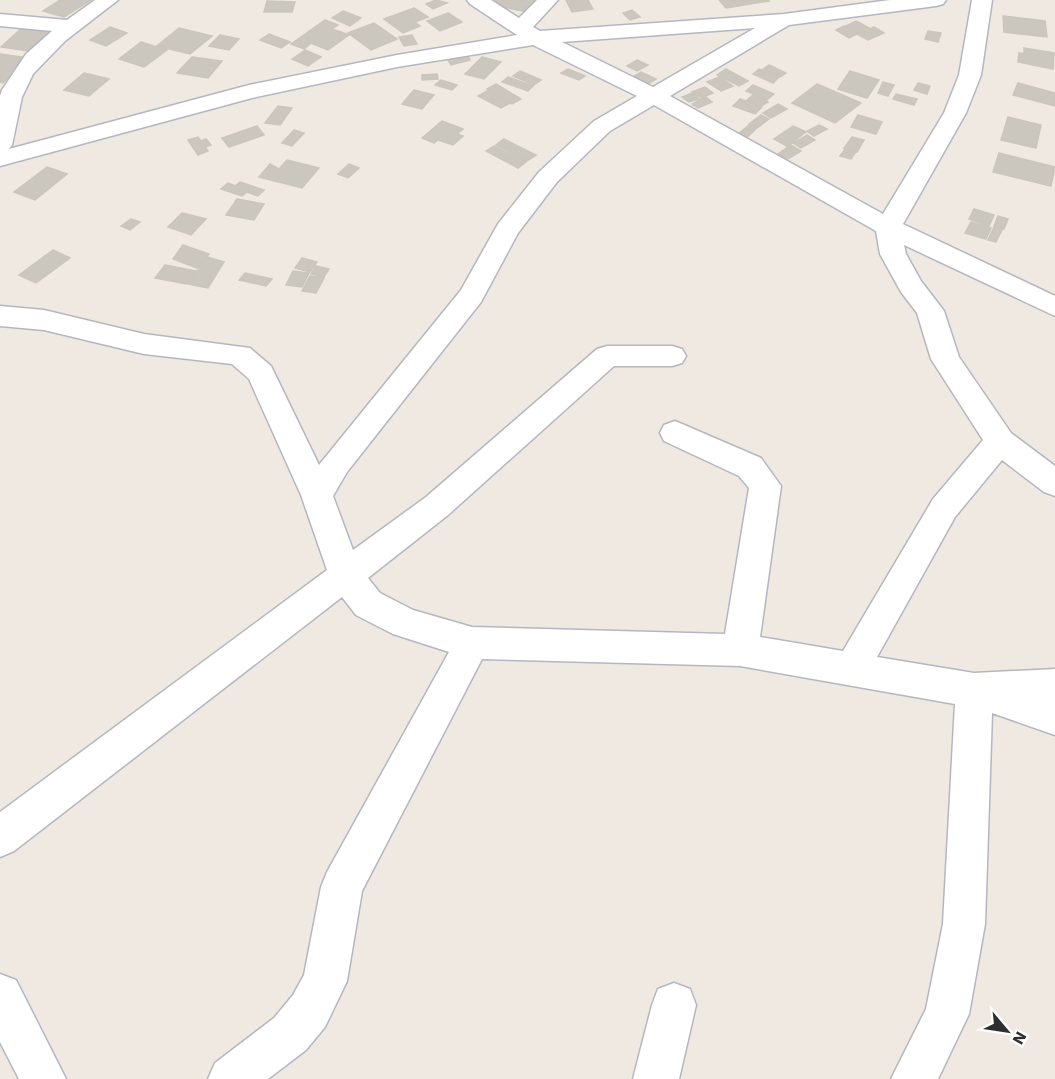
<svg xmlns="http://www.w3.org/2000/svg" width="1055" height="1079" viewBox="0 0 1055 1079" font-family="'Work Sans',sans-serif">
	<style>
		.building { fill: #cbc7bf; stroke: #cbc5ba; stroke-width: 1.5 }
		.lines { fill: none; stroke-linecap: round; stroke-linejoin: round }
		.minor-casing { stroke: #b4b7c1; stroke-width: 3 }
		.minor { fill: #fff; fill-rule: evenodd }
	</style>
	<rect width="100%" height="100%" fill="#efe9e1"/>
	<path class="building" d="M60,0H91L64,17L43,11Z
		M436,0L447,3L433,9L426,4Z
		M494,0H536L528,12L491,5Z
		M566,0H588L593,9L572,12Z
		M719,0H768L769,1L726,8Z
		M267,1L295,2L292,12H264Z
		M414,8L428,17L415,22L420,26L403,33L384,19Z
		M632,10L640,17L630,20L623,13Z
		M343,11L361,18L350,26L332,18Z
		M448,13L462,22L440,31L427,21Z
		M1003,16L1045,21L1047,37L1004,32Z
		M325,20L338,25L332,29L349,35L328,50L311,43L304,49L291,44Z
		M856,21L869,28L858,33L846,26Z
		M374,23L397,39L371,50L348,33Z
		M26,24L53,28L28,51L1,47Z
		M844,26L857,34L849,38L836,30Z
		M110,27L127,33L106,46L90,40Z
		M874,27L884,33L868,40L857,34Z
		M179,28L212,36L190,54L157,46Z
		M928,31L941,33L938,42L925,39Z
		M269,34L290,42L281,48L260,40Z
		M220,35L239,39L229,50L209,46Z
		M412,35L417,44L404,46L399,37Z
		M141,42L167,50L144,67L119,59Z
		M1024,48L1054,53L1053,69L1018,62L1019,53L1024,54Z
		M305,50L321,57L308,66L292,59Z
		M0,54L29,58L3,83L0,82Z
		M468,56L470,60L451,65L448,60Z
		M192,57L222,61L208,78L177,73Z
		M482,57L501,62L484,79L465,74Z
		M637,60L648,65L637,71L627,66Z
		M769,65L786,73L780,77L763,69Z
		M568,69L585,76L579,80L561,73Z
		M726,69L748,81L739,86L717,75Z
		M759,69L779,77L773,83L753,74Z
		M520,71L541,80L534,85L513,76Z
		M850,71L879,80L867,98L838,89Z
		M641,72L656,79L646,85L631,78Z
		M84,73L109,79L89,96L64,90Z
		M437,74L438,79L422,80V75Z
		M508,77L533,86L528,91L502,82Z
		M719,77L733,86L721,91L707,82Z
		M441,80L457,85L452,90L435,85Z
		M883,82L894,85L888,96L878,93Z
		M918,83L930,86L927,94L914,90Z
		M1018,83L1055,93V106L1013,95Z
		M496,84L521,99L512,104L487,89Z
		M817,84L861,103L835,123L792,103Z
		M753,85L774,94L767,100L746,91Z
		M705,87L713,93L701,98L692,92Z
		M414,90L434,95L422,109L402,104Z
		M487,91L510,103L501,108L478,96Z
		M692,93L699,99L689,102L682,97Z
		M896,94L917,99L914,105L893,99Z
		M753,95L768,102L761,106L747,100Z
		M706,97L712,102L698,108L692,104Z
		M740,99L762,107L755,114L733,106Z
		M778,104L787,109L771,118L763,113Z
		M278,106L292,108L280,125L265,123Z
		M761,115L769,119L757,128L749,124Z
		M858,115L882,122L876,134L851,127Z
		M1008,117L1041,125L1036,148L1001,140Z
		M442,121L463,129L457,134L463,136L453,145L438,140L434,143L422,138Z
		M749,125L757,128L746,138L738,134Z
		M819,125L827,129L814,136L807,131Z
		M257,126L264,135L229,147L222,138Z
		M793,126L806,132L787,146L774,139Z
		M294,130L304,133L292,146L282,143Z
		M807,135L815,140L801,148L793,143Z
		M198,137L201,141L206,139L211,145L205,147L208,151L198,155L188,140Z
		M852,137L864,140L857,152L844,148Z
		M504,139L536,155L527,161L496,145Z
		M791,145L801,151L788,159L778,154Z
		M494,146L526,162L518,168L486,151Z
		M845,149L856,152L851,159L840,156Z
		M999,153L1055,167L1051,186L993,172Z
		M287,160L319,168L302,188L259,177L270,164L279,169Z
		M349,164L359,168L348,178L338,174Z
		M47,167L67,174L35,200L14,192Z
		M240,182L264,190L258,196L247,192L242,196L221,189L228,183L235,186Z
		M237,199L264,204L254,220L226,215Z
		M974,209L994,215L989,226L969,219Z
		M182,213L206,219L191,235L168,227Z
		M998,216L1008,219L1004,229L994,226Z
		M131,219L140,222L130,230L121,226Z
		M971,222L991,228L986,239L965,233Z
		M994,227L1002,230L996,242L988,240Z
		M183,245L209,254L197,268L173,259Z
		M53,250L70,258L36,283L19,275Z
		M207,257L224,262L208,288L188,284Z
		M302,258L317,262L310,272L295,268Z
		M165,265L196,271L186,284L155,278Z
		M316,266L329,269L324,277L311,274Z
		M293,271L309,273L302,287L286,285Z
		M245,273L272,279L266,286L239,280Z
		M310,276L324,278L316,293L302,291Z"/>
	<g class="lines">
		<g class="minor-casing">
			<path id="minor" d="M95,0H118L65,41L33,74L22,97L12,145L9,149L249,85L397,55L517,35L470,4L467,0H491L519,18L537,0H558L533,27L540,31L784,14L890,0H946L943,4L936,6L789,25L670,96L883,214L944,113L959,75L972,0H992L981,75L966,113L903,224L1055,296V316L904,245L906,254L921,281L944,311L959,357L1011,433L1055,466V496L1044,492L1002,460L955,517L877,657L974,673L1055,669V735L992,713L985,924L969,1014L938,1079H891L926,1009L943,924L955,704L740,666L482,659L362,891L347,981L325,1027L306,1050L268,1079H208L215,1063L274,1018L293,995L304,975L321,887L327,872L449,652L393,634L356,615L342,597L14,851L0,857V812L327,570L301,495L249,379L232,364L144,354L44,330L0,326V306L44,310L144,334L250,348L271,366L319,465L461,290L498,224L539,172L594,121L637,96L533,45L397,67L252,98L0,166V96L2,90L26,54L52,31L0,26V14L67,20ZM755,28L653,87L562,42ZM654,105L876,231L880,254L901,292L917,313L931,359L983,440L933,499L843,651L760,637L781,486L761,458L675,421L664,425L660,433L664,441L739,476L749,488L725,634L472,627L413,610L380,593L368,578L448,515L614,366H672L682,363L686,356L682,349L672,346H607L597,349L426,497L353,550L333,496L347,472L481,302L518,233L557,182L610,131Z
				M0,974L16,980L66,1079H19L0,1042Z
				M674,983L690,989L696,1005L679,1079H633L652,1005L658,989Z"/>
		</g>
		<use href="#minor" class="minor"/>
	</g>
	<g transform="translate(1007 1031) rotate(119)" stroke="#ffffff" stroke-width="4.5" paint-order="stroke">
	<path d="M0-4.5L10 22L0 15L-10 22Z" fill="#2e2e2e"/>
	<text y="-9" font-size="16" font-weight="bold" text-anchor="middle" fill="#2e2e2e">N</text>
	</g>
</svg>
